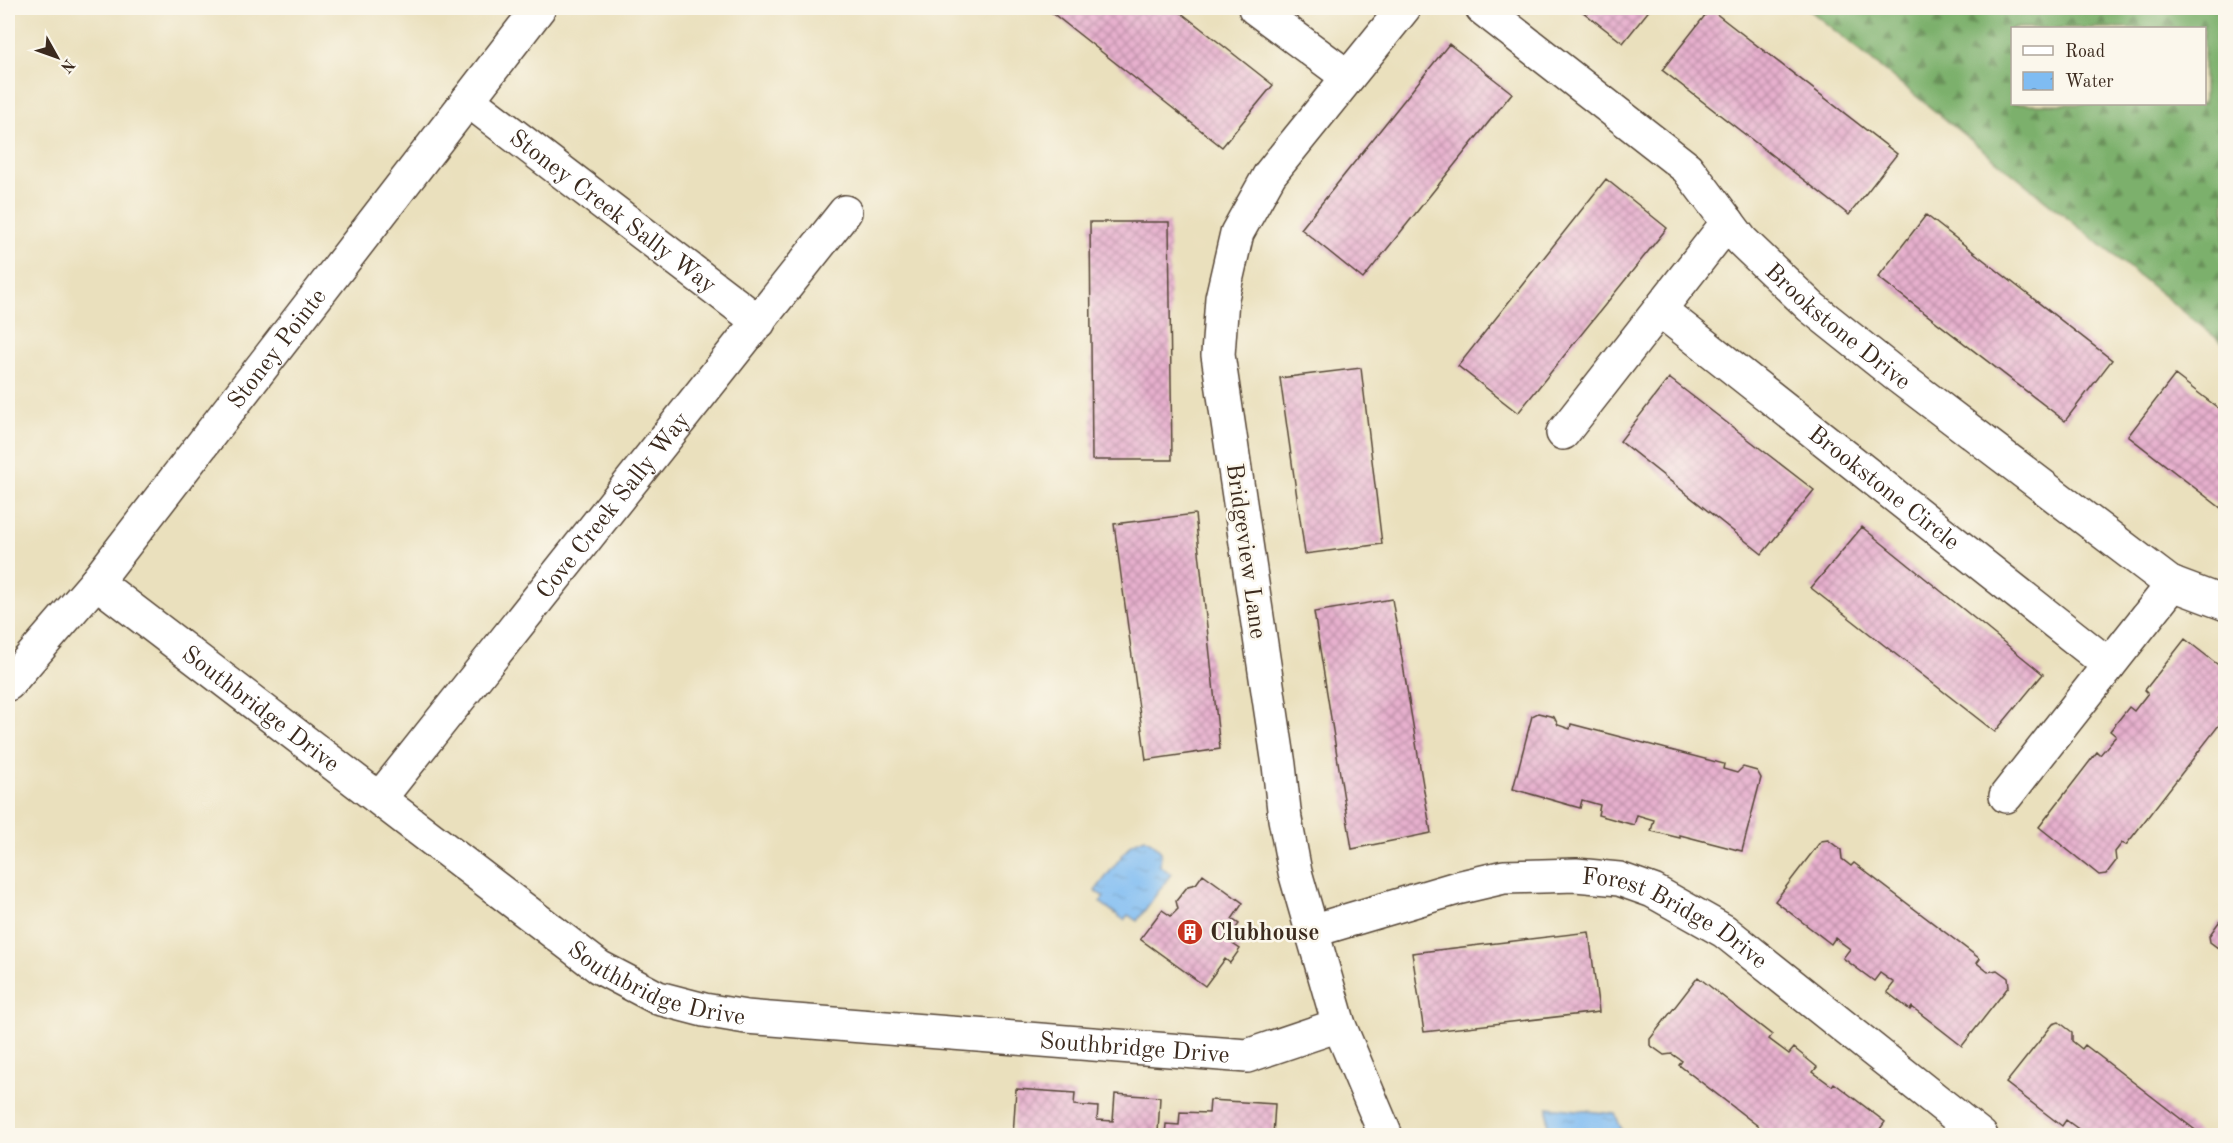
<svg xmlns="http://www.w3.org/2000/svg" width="2233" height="1143" viewBox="0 0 2233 1143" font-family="'Old Standard TT',serif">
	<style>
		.forest { fill: url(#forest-firs); stroke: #5c6d45; stroke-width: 1.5; fill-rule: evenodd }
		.water { fill: url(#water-ripples); stroke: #5d7388; stroke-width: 1.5 }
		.building { fill: url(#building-cross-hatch) }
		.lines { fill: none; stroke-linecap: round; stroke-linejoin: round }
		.street-casing { stroke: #554536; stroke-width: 36 }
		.street { stroke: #fff; stroke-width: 33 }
		.labels { text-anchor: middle; stroke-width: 5; stroke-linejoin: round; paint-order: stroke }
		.street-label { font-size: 24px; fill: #3b2a1e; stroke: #fbf7ec }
		.poi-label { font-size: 24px; font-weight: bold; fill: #3b2a1e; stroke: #fbf7ec; text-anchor: start }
	</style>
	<defs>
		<pattern id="forest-firs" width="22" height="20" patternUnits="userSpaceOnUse" patternTransform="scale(1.5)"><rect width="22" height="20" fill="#7cb06c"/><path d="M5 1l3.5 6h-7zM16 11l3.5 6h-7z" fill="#678f58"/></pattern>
		<pattern id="water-ripples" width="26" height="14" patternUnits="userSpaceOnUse" patternTransform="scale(1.5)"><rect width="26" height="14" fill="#7fbcf2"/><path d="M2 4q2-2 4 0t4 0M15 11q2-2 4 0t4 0" fill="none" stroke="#6999c3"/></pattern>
		<pattern id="building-cross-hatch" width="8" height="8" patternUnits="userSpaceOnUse" patternTransform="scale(1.5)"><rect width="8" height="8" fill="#e7b0ce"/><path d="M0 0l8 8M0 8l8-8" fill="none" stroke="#bc8fa7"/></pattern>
	</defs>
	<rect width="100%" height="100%" fill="#fbf7ec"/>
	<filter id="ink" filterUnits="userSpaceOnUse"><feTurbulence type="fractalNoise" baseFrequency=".0167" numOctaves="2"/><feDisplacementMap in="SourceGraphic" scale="12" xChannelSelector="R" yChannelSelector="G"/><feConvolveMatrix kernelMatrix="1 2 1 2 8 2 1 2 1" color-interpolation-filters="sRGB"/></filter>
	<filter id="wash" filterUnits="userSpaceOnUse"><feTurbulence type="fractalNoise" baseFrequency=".008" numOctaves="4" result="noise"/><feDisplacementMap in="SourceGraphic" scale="24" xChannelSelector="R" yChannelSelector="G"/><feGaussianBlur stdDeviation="1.35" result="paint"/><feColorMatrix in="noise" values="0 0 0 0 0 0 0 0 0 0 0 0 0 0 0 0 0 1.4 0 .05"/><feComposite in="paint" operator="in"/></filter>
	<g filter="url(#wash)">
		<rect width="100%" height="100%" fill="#eae0bd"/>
		<path class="forest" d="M1807,8H2225V345ZM2012,28H2204V104H2012Z"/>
		<path class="water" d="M1145,838L1154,844L1161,852L1160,866L1171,874L1137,921L1128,915L1124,920L1100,902L1104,897L1095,891L1131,844Z
			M1548,1107L1615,1114L1624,1135H1548Z"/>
		<g id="blocks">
			<path class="building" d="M1046,8H1175L1273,85L1222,147Z
				M1578,8H1651L1623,43Z
				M1710,9L1897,154L1849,215L1662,70Z
				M1449,44L1512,93L1363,279L1301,229Z
				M1606,179L1667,228L1518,413L1458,366Z
				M1926,215L2112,360L2065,421L1878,277Z
				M1090,222H1169L1172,460H1092Z
				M1361,368L1382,544L1305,554L1280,378Z
				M2175,375L2226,414V512L2128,436Z
				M1669,378L1814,490L1762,554L1620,441Z
				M1195,514L1220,749L1146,760L1114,524Z
				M1862,527L2043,674L1995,732L1811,588Z
				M1392,599L1431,833L1352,849L1314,612Z
				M2185,639L2226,671V708L2219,717L2223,720L2126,845L2122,843L2115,852L2116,861L2106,874L2099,875L2039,827L2097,752L2100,755L2116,736L2110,731L2129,707L2134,711L2148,693L2145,690Z
				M1538,713L1554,717L1558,725L1570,729L1571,724L1724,764L1723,769L1737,773L1743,767L1757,771L1761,778L1742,851L1680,835V838L1651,831L1654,820L1637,815L1634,825L1598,815L1600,805L1582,800L1580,808L1513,789L1532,716Z
				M1828,840L1841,850L1842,859L1851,866L1854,863L1980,959L1977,963L1988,972L1997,970L2008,978L2009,986L1962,1046L1912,1007L1910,1010L1887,992L1894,983L1880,973L1874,981L1843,958L1850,949L1835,938L1831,944L1775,901L1821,841Z
				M1203,874L1243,903L1232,919L1239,924L1227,940L1240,949L1230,963L1225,959L1205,986L1140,939L1162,910L1171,916L1178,909L1176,901L1188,886L1196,884Z
				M2219,922H2226V954L2210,942L2209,936Z
				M1589,932L1599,1012L1424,1032L1412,953Z
				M1698,977L1772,1035L1769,1039L1789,1054L1794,1048L1817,1067L1813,1072L1832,1086L1834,1083L1885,1122L1875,1136H1771L1679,1065L1682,1061L1672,1054L1664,1055L1650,1045V1039Z
				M2059,1022L2072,1032V1041L2082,1049L2085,1045L2203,1136H2078L2081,1131L2066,1120L2062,1126L2006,1083L2053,1024Z
				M1016,1089L1075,1093L1074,1105L1098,1107L1097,1120L1113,1121L1115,1094L1160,1097L1158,1133L1163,1134V1136H1013Z
				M1210,1100L1275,1104L1273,1136H1165L1166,1124L1179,1125L1180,1112L1209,1113Z"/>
		</g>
	</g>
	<g filter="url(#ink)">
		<use href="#blocks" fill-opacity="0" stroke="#554536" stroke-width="1.5"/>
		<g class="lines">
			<g class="street-casing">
				<g id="street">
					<path d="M1255,8L1348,77"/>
					<path id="s1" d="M1482,8L1687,168L1742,241L1811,307L1895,374L2170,583L2226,604"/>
					<path id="s2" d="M468,100L759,322"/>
					<path id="s3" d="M1660,310L2109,665"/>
					<path d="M1563,433L1728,222"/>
					<path id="s4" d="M96,582L599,967L658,998L704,1010L746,1017L1247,1056L1339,1025"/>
					<path id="s5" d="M8,684L96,582L539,8"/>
					<path d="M2006,796L2173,584"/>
					<path id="s6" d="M380,798L845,212"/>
					<path id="s7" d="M1312,931L1457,888L1504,877L1576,875L1619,879L1653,891L1724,931L1981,1136"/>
					<path d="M1386,1136L1339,1025L1295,872L1285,819L1279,765L1218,355L1222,298L1237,233L1270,174L1404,8"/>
				</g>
			</g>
			<use href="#street" class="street"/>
		</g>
	</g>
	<defs>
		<g id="building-disc" transform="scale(1.35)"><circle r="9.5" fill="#c8321e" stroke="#fbf7ec"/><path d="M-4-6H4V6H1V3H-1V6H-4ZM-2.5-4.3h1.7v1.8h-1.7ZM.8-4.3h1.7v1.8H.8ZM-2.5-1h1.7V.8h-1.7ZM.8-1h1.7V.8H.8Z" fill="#fff"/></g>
	</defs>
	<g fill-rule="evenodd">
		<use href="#building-disc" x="1190" y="932"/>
	</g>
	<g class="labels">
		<g class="street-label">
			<text dy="8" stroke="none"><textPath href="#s2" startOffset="183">Stoney Creek Sally Way</textPath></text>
			<text dy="8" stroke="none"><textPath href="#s1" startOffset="480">Brookstone Drive</textPath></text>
			<text dy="8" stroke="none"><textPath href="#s5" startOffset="430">Stoney Pointe</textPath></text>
			<text dy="8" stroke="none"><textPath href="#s3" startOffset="286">Brookstone Circle</textPath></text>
			<text dy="8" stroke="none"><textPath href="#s6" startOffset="374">Cove Creek Sally Way</textPath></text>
			<text transform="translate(1247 551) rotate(82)" y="8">Bridgeview Lane</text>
			<text dy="8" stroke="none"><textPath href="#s4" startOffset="208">Southbridge Drive</textPath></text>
			<text dy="8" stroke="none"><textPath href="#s7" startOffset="381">Forest Bridge Drive</textPath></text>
			<text dy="8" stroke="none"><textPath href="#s4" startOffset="694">Southbridge Drive</textPath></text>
			<text dy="8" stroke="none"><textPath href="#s4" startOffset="1180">Southbridge Drive</textPath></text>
		</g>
		<g class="poi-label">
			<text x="1210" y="940">Clubhouse</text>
		</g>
	</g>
	<rect width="2233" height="1143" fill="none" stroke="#fbf7ec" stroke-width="30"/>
	<rect x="2011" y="27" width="195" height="78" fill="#fbf7ec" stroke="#aea59a" stroke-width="1.5"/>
	<rect x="2023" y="46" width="30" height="9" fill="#ffffff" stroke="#aea59a" stroke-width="1.5"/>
	<text x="2065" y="57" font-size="18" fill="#3b2a1e">Road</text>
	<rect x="2023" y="72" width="30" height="18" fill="url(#water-ripples)" stroke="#aea59a" stroke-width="1.5"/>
	<text x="2065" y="87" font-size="18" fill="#3b2a1e">Water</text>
	<g transform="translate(57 57) rotate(130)" stroke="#fbf7ec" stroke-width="4.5" paint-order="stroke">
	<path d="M0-4.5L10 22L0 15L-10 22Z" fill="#3b2a1e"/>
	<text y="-9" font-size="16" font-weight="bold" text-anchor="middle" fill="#3b2a1e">N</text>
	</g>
</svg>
